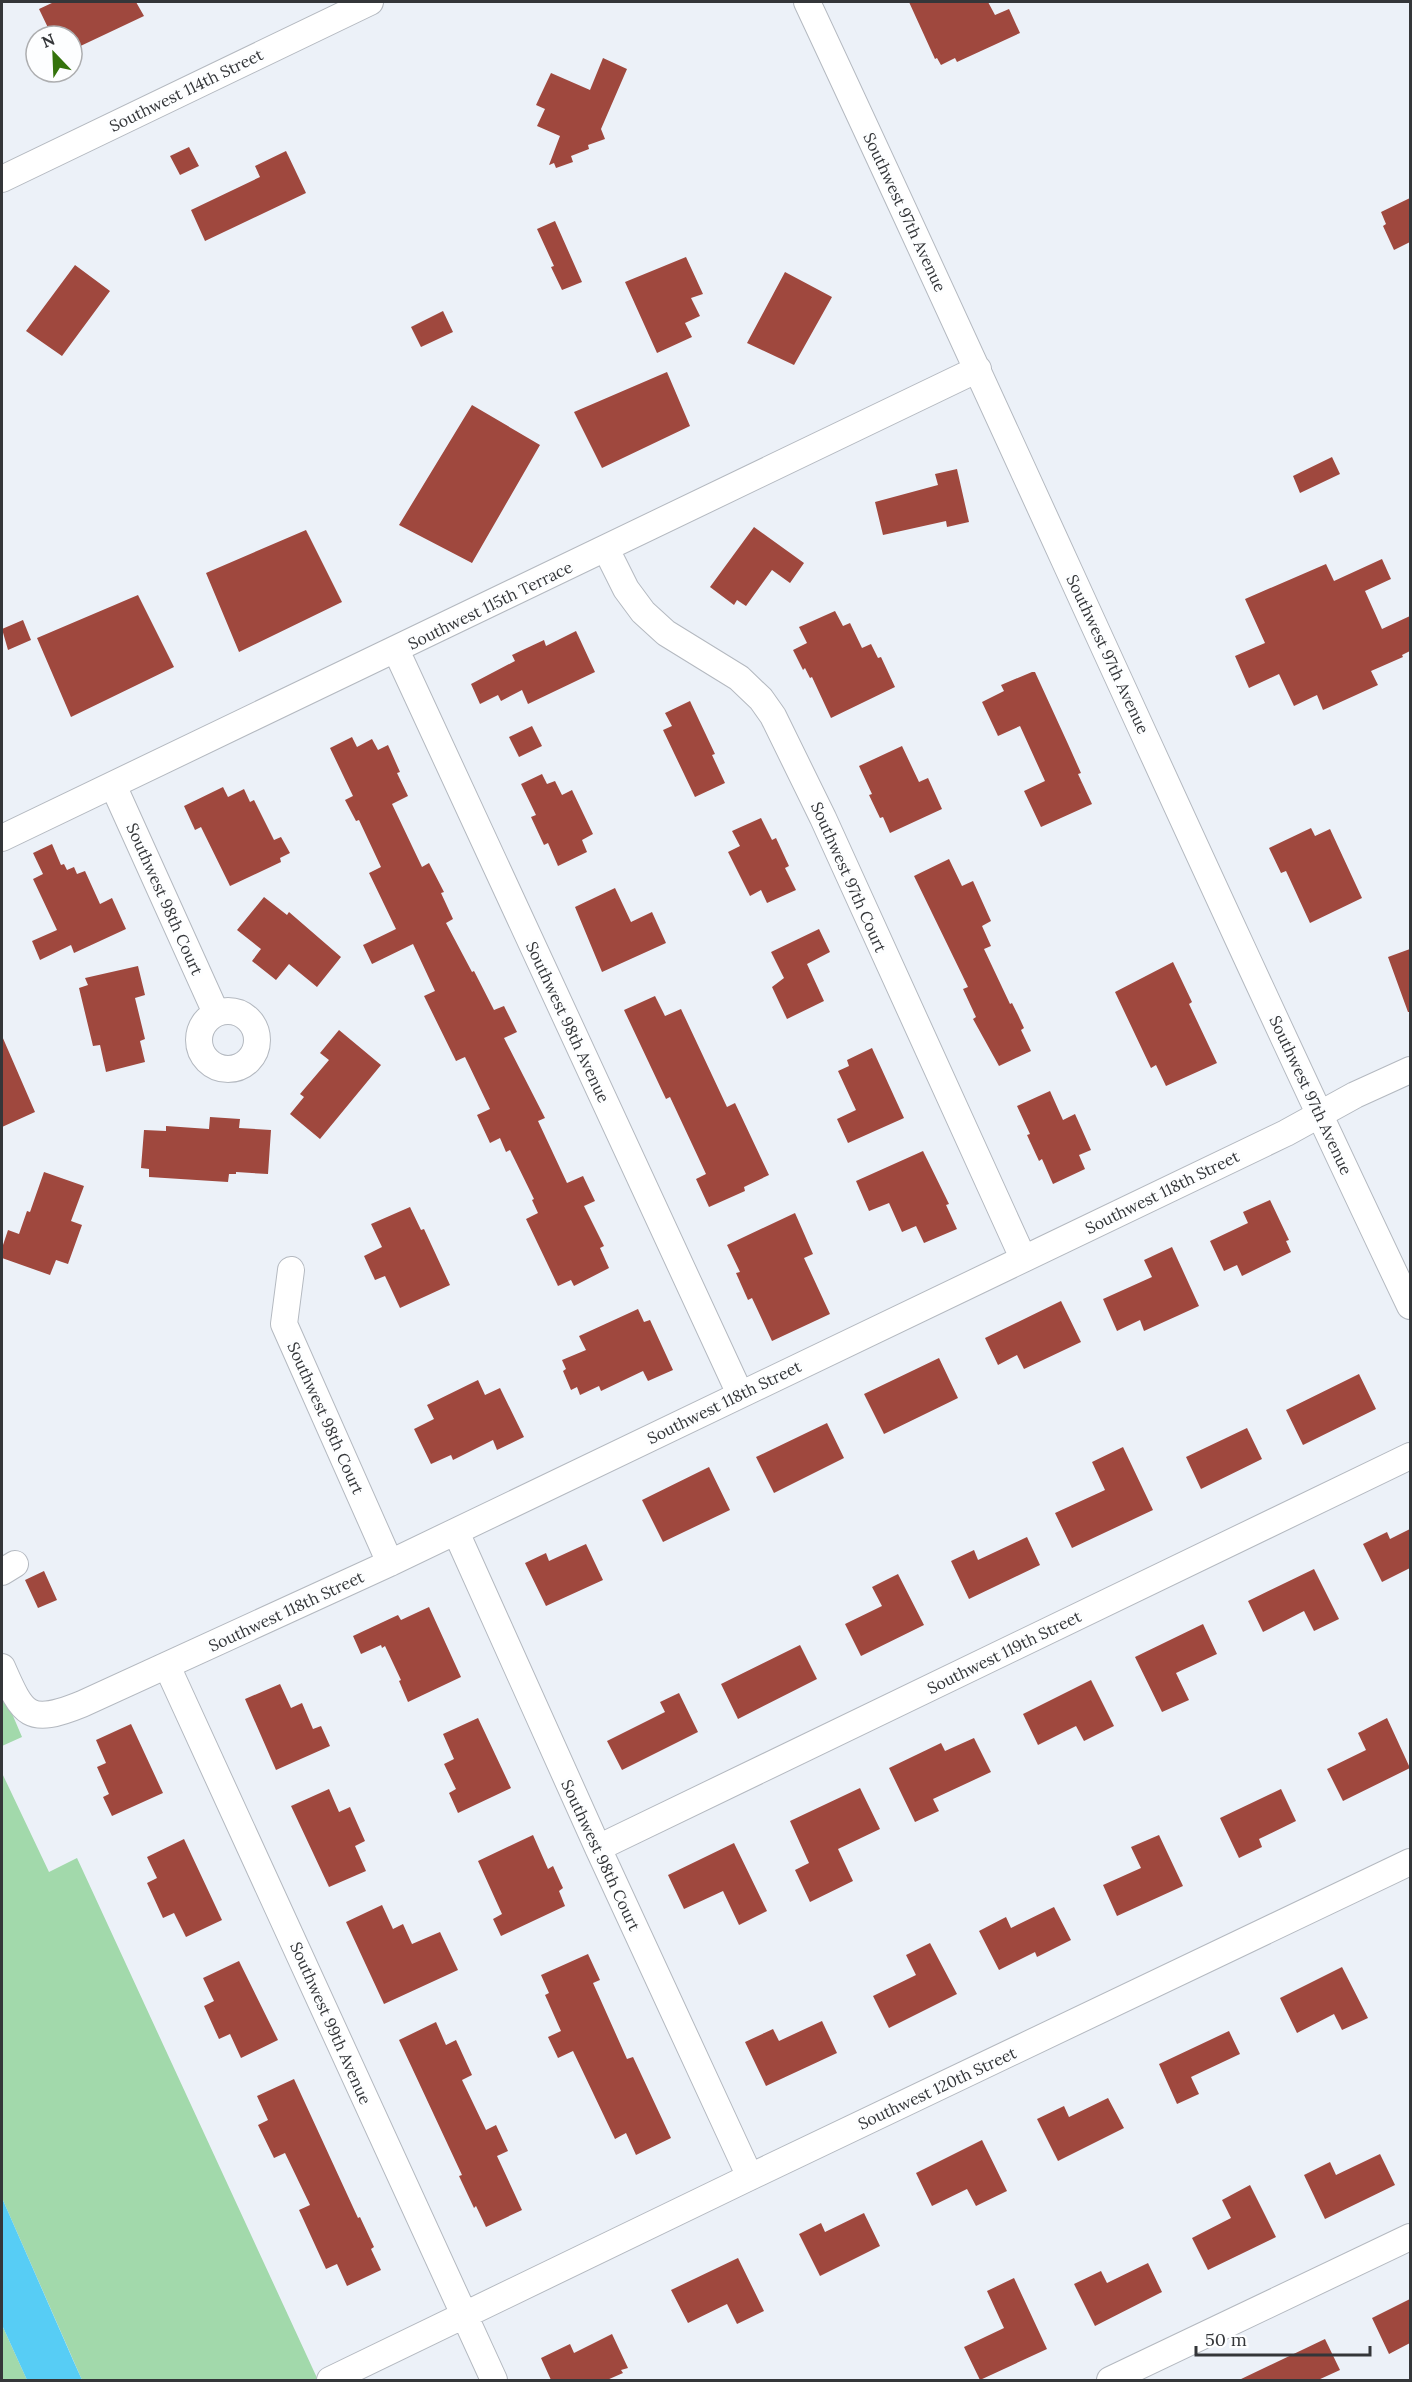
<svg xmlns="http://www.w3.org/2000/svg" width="1412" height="2382" viewBox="0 0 1412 2382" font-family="Lora,serif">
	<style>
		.green { fill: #a2d9ab }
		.water { fill: #57cdf5 }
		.building { fill: #9f483e }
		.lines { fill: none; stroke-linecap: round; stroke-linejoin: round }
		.minor-casing { stroke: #b4b9c0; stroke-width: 28 }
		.minor { stroke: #fff; stroke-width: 26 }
		.labels { text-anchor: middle; stroke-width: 6; stroke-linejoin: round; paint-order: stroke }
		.street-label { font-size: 16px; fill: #343639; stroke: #fdfeff }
	</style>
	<rect width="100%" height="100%" fill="#ecf1f8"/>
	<path class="green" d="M2,1690L22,1737L2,1746Z
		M2,1773L49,1872L77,1858L318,2380H82L2,2198Z
		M2,2325L27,2380H2Z"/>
	<path class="water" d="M2,2198L73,2360L82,2380H27L2,2325Z"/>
	<path class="building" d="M54,2H136L144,16L72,50V36H52L39,9Z
		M909,2H988L995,15L1009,9L1020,33L957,62L955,58L941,65L937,58L935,59Z
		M603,58L627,69L601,129L605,139L588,145L589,149L571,156L573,162L556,168L554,163L549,165L560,136L537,126L545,109L536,105L551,73L590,90Z
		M189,147L199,166L180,175L170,156Z
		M286,151L306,193L205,241L191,210L260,177L255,166Z
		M1410,198V242L1394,250L1383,226L1386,224L1381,212Z
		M555,221L582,282L562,290L551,267L554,266L537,229Z
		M686,257L703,294L691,298L700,316L685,323L692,337L657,353L625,282Z
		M75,265L110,291L62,356L26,331Z
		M785,272L832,297L794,365L747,343Z
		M443,311L453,332L421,347L411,327Z
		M667,372L690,426L602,468L574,412Z
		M472,405L540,445L472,563L399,525Z
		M1332,457L1340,474L1300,493L1293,476Z
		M957,469L969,522L947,527L946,521L883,535L875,502L938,485L935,474Z
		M754,527L804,563L790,583L772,570L746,606L737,600L734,605L710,587Z
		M306,530L342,602L239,652L206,573Z
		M1382,559L1391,579L1365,591L1382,629L1410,616V651L1402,655L1403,657L1371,671L1378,685L1323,710L1317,695L1294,706L1279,674L1249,688L1235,656L1265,643L1245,599L1326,564L1334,581Z
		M138,595L174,667L71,717L37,638Z
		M835,611L843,626L850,623L862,648L871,644L878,658L881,657L895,687L831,718L812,677L810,678L805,668L803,670L793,650L807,643L799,627Z
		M23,620L31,640L8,650L2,629Z
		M576,631L595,672L528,704L522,690L501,701L498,695L480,704L471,684L515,661L512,655L544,640L546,646Z
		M1032,672H1035L1068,744L1081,773L1078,774L1092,804L1041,827L1024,791L1045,781L1020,726L998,736L982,702L1004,691L1001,685Z
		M690,701L715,754L712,755L725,783L695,797L663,730L672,726L665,713Z
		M532,726L542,746L519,757L509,737Z
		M352,737L357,747L372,739L378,750L388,745L400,772L397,773L408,796L392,804L422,867L429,863L444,892L441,893L453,919L446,923L472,972L474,971L494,1010L504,1006L517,1032L504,1038L545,1118L538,1121L567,1183L583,1176L595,1201L584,1206L604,1246L600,1248L609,1268L574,1286L571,1280L558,1286L526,1219L538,1213L532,1200L534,1199L510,1150L506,1152L500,1138L490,1143L477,1115L490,1109L465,1057L456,1061L424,996L435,991L413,944L372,964L363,945L396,929L369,873L381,867L359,820L356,821L345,800L353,796L330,748Z
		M902,746L919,782L928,778L942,809L890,833L883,817L880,818L869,795L872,794L859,766Z
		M542,774L547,784L555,781L562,795L572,790L593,834L582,840L587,852L558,866L548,843L544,845L531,817L536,815L521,784Z
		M223,787L228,797L244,789L250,802L254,800L274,840L281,837L290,853L280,858L281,862L230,886L201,827L195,830L184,806Z
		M761,818L772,840L776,838L789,866L785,868L796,890L767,903L761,890L750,896L728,852L740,846L732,831Z
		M1311,828L1315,836L1330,829L1362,898L1310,923L1286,871L1281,873L1269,848Z
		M52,844L61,865L64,864L67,870L74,867L77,874L85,871L100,904L112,898L126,929L74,953L71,945L40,960L32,941L57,930L33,879L43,874L33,853Z
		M949,859L962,886L973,881L991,921L982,926L991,946L984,949L1010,1004L1012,1003L1018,1015L1024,1028L1021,1030L1031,1051L999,1066L973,1019L976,1017L963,989L968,987L914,876Z
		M615,888L631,922L652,912L666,943L602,972L575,907Z
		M264,897L287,915L289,912L341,957L317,987L289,964L276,980L252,961L261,949L237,930Z
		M819,929L830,952L807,964L824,1001L787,1019L772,987L784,978L771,952Z
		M1410,949V1012H1408L1388,957Z
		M1173,962L1192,1002L1189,1004L1217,1063L1166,1086L1156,1065L1151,1068L1115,992Z
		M138,966L145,995L135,998L145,1039L140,1041L145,1062L106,1072L100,1045L93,1046L79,988L88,985L85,978Z
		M655,996L665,1016L681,1009L727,1107L735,1103L769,1175L744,1187L745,1191L709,1207L696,1179L706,1174L670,1097L666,1099L624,1010Z
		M339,1030L381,1065L320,1139L290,1114L304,1097L300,1094L329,1060L320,1053Z
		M2,1036L35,1112L2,1127Z
		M872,1048L904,1118L848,1143L837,1119L856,1110L838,1071L849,1066L847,1060Z
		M1050,1091L1063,1120L1075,1114L1091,1150L1079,1155L1085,1169L1053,1184L1042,1159L1039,1161L1027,1135L1030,1134L1017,1106Z
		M210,1117L240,1119L239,1128L271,1130L268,1174L236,1172V1174H229L228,1182L149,1177V1169L141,1168L144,1130L166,1131V1126L209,1129Z
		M923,1151L949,1204L946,1205L957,1229L924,1243L916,1226L902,1232L889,1203L869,1211L856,1181Z
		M44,1172L84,1186L71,1221L82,1225L68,1264L56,1260L50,1275L2,1258V1248L8,1230L19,1234L27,1211L30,1212Z
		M1270,1200L1289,1240L1286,1241L1291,1252L1242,1276L1237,1265L1224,1271L1210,1241L1248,1223L1243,1212Z
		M410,1207L421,1230L424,1229L450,1285L400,1308L385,1276L375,1280L364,1256L382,1247L371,1224Z
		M795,1213L813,1254L804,1258L830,1314L772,1341L752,1298L748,1300L736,1273L740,1272L727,1245Z
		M1172,1247L1199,1306L1144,1331L1140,1320L1117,1331L1103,1299L1152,1277L1144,1260Z
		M1061,1301L1081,1342L1024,1369L1017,1355L998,1365L985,1338Z
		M638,1309L644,1322L650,1320L673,1370L648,1381L643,1371L601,1391L599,1386L580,1395L577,1387L571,1390L563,1371L566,1369L562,1360L586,1350L579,1336Z
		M939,1358L958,1398L884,1434L864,1394Z
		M1359,1374L1376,1409L1303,1445L1286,1410Z
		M478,1380L485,1395L500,1388L524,1437L497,1450L493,1440L453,1460L451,1455L431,1464L414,1429L434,1419L427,1405Z
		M827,1423L844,1458L774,1493L756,1457Z
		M1247,1428L1262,1459L1201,1489L1186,1457Z
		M1123,1447L1153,1510L1072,1548L1055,1513L1105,1490L1092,1462Z
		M709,1467L730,1510L663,1542L642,1500Z
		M1410,1529V1568L1382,1582L1363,1544L1387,1532L1390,1539Z
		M1027,1537L1040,1565L969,1599L951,1561L974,1550L978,1560Z
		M586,1544L603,1580L546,1606L525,1563L546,1553L549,1561Z
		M1314,1569L1339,1619L1314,1631L1304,1611L1263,1632L1248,1601Z
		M44,1571L57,1600L38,1608L25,1580Z
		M898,1574L924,1625L861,1656L845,1624L882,1606L872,1587Z
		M429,1607L461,1677L408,1702L399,1681L401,1680L385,1646L382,1648L381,1645L361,1654L353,1636L398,1615L401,1620Z
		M1203,1624L1217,1654L1176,1673L1189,1700L1162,1712L1135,1657Z
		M800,1645L817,1679L738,1719L721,1684Z
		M1091,1680L1114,1726L1084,1741L1076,1726L1038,1745L1023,1714Z
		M280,1684L291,1708L302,1703L313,1729L321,1726L330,1746L276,1770L245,1699Z
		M679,1693L698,1732L622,1770L607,1741L665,1712L660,1702Z
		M478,1718L511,1788L458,1813L449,1793L456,1789L444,1764L454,1759L443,1734Z
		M1387,1718L1410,1768L1343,1801L1327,1769L1366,1750L1358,1733Z
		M131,1724L163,1793L112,1816L103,1797L109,1794L97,1767L106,1763L96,1740Z
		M974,1738L991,1772L933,1799L939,1811L915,1822L889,1768L941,1743L945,1751Z
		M860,1788L880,1829L838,1849L853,1881L810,1902L795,1870L809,1863L790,1821Z
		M329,1789L339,1812L350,1807L365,1841L355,1846L366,1871L329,1887L291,1806Z
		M1281,1789L1296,1821L1259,1839L1262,1847L1239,1858L1220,1818Z
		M533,1835L548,1869L553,1866L563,1888L559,1891L565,1906L501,1936L493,1919L502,1914L478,1861Z
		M1159,1835L1183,1886L1117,1916L1103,1885L1141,1868L1131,1847Z
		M184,1839L222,1920L186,1937L174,1913L163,1918L147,1883L157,1878L147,1857Z
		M734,1843L767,1911L739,1925L723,1891L684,1909L668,1875Z
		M382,1905L393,1929L403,1924L412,1944L440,1932L458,1970L384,2004L346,1922Z
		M1054,1907L1071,1940L1037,1957L1035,1952L999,1970L979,1931L1006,1917L1011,1928Z
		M930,1943L957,1994L889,2028L873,1996L916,1975L906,1955Z
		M588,1954L600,1980L593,1983L627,2059L633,2057L671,2138L636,2155L626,2133L615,2139L573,2051L558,2058L548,2037L561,2031L545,1995L549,1993L541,1975Z
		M239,1961L278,2040L241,2058L230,2034L219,2039L204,2006L214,2001L203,1978Z
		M1342,1967L1368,2018L1342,2030L1334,2014L1297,2033L1280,1998Z
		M822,2021L837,2053L766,2086L745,2042L773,2029L779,2041Z
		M436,2022L446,2045L456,2040L472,2075L462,2080L486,2130L496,2125L508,2151L497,2156L522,2210L486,2227L476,2206L474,2208L459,2176L462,2175L399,2040Z
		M1229,2031L1240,2054L1191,2077L1199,2094L1177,2104L1159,2064Z
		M294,2079L358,2218L360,2217L374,2247L371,2249L381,2270L347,2286L337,2264L326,2269L299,2210L310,2205L285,2153L274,2158L258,2125L268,2120L257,2096Z
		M1108,2098L1124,2128L1058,2161L1037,2119L1064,2106L1069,2117Z
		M982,2140L1007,2191L976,2206L967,2189L932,2206L916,2173Z
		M1380,2154L1395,2185L1325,2219L1304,2175L1330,2162L1336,2175Z
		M1250,2185L1276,2237L1208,2270L1192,2238L1231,2218L1222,2200Z
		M864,2213L880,2246L820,2276L799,2234L821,2223L825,2232Z
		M738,2258L764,2311L737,2324L727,2304L688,2323L671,2290Z
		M1148,2263L1162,2292L1095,2326L1074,2284L1101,2271L1107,2283Z
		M1014,2278L1047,2349L980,2380L964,2347L1004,2328L987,2291Z
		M1410,2299V2343L1389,2354L1372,2318Z
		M612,2334L628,2368L621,2370L623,2373L607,2380H551L541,2358L570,2344L574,2353Z
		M1325,2339L1340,2370L1318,2380H1239Z"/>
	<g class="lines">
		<g class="minor-casing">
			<path id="minor" d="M807,2C1010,435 1204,874 1410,1306
				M2,179L370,2
				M606,549L626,589L643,612L666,633L739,678L761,699L773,716L823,818L1023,1258
				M396,650L740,1394
				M113,785L216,1013
				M2,838L978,369
				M199 1040a29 29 0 1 1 58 0a29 29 0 1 1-58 0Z
				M291,1270L284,1324L390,1563
				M456,1532L598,1848L750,2177
				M2,1572L15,1564
				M167,1666L494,2380
				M2,1667C23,1715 28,1726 82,1704L390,1563L1286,1133L1355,1095L1410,1070
				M598,1848L1410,1456
				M330,2380L750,2177L1410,1862
				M1110,2380L1410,2237"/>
		</g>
		<use href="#minor" class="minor"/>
	</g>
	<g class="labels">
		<g class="street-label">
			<text transform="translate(186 90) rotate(-26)" y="6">Southwest 114th Street</text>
			<text transform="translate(905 212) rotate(65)" y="6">Southwest 97th Avenue</text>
			<text transform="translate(490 605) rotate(-26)" y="6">Southwest 115th Terrace</text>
			<text transform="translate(1108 654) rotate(65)" y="6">Southwest 97th Avenue</text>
			<text transform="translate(849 877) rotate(66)" y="6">Southwest 97th Court</text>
			<text transform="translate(165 899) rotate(66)" y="6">Southwest 98th Court</text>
			<text transform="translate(568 1022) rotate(65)" y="6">Southwest 98th Avenue</text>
			<text transform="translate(1311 1095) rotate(65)" y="6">Southwest 97th Avenue</text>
			<text transform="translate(1162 1192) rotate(-26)" y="6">Southwest 118th Street</text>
			<text transform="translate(724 1402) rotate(-26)" y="6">Southwest 118th Street</text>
			<text transform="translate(326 1418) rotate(66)" y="6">Southwest 98th Court</text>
			<text transform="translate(286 1611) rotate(-25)" y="6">Southwest 118th Street</text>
			<text transform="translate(1004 1652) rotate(-26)" y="6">Southwest 119th Street</text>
			<text transform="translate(601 1855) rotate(65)" y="6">Southwest 98th Court</text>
			<text transform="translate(331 2023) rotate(66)" y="6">Southwest 99th Avenue</text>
			<text transform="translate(937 2088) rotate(-25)" y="6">Southwest 120th Street</text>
		</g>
	</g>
	<rect width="1412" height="2382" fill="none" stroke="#343639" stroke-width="6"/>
	<g transform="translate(54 54) rotate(337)"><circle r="28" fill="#fdfeff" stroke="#adaeb0" stroke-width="1.5"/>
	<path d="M0-4.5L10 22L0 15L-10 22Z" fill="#34730c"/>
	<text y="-9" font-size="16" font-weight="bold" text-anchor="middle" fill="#343639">N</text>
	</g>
	<path d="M1196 2346v9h174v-9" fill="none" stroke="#343639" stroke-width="3"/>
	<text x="1205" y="2346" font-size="18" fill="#343639" stroke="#fdfeff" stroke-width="4.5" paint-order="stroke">50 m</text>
</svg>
